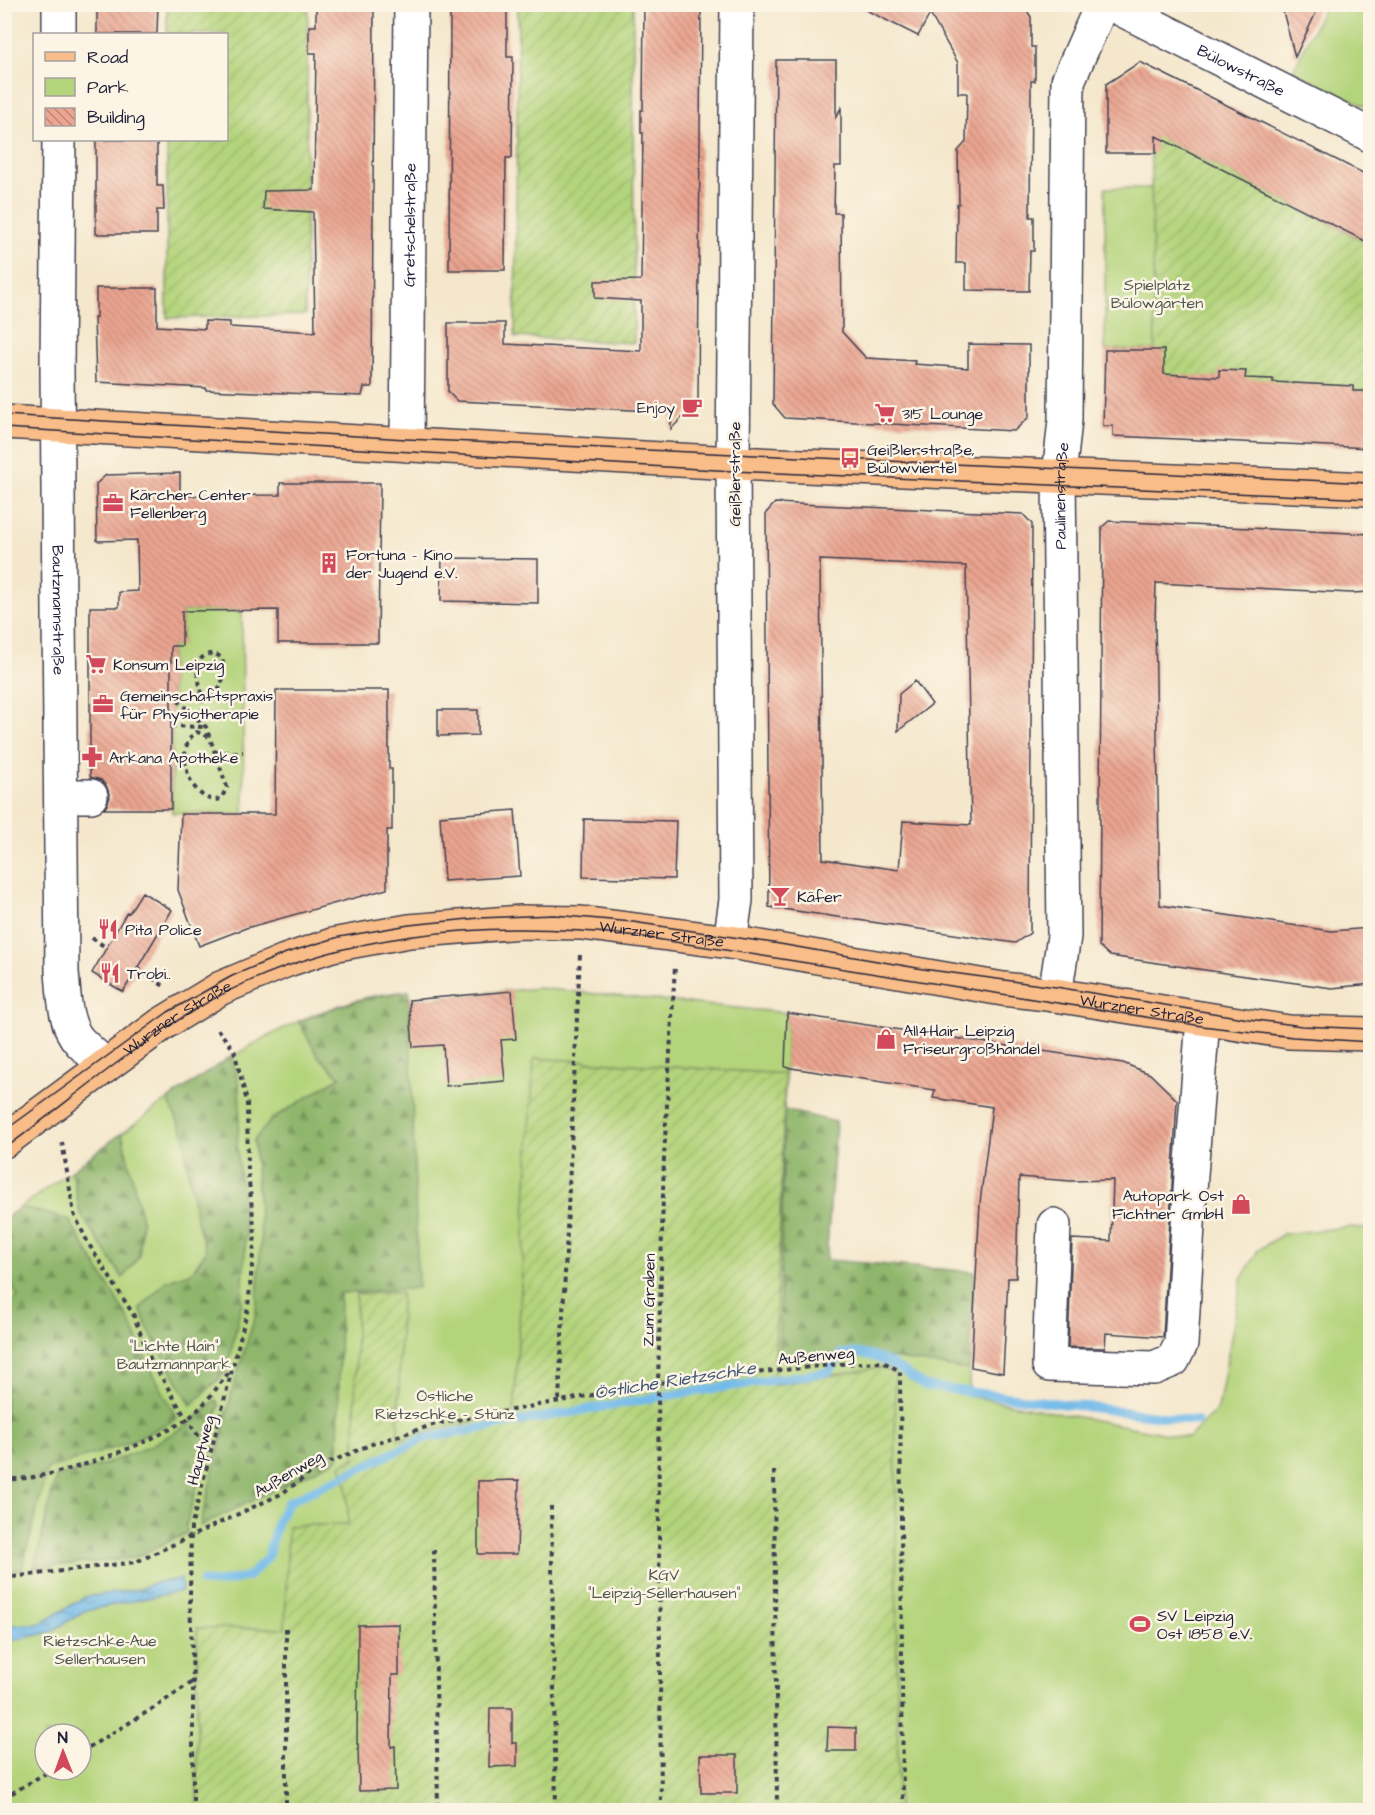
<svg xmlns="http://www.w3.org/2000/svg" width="1375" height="1815" viewBox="0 0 1375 1815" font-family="'Architects Daughter',sans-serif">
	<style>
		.green { fill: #b4d47c; stroke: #6b7b5c; stroke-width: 1.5; fill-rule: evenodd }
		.forest { fill: url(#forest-firs); stroke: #586c54; stroke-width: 1.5 }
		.garden { fill: url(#garden-furrows); stroke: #6b7b5c; stroke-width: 1.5 }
		.water { fill: url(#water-ripples); stroke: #4a6e92; stroke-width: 1.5 }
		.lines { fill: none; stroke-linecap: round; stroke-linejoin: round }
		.stream { stroke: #71baea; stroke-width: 9 }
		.building { fill: url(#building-back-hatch); fill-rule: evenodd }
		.minor-casing { stroke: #424051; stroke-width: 36 }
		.major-casing { stroke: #424051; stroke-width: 36 }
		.path { stroke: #424051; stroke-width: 4; stroke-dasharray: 4.5 4.5; stroke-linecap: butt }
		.minor { stroke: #fff; stroke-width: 33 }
		.major { stroke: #f8bd88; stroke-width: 33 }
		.tram { stroke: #22223b; stroke-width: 1.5 }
		.labels { text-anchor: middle; stroke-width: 5; stroke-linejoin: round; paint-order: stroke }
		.street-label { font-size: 16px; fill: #22223b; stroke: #fcf5e5 }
		.park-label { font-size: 16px; fill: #4e574e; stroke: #fcf5e5 }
		.poi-label { font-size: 16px; fill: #22223b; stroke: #fcf5e5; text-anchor: start }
		.water-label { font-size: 18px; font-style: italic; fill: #3e5778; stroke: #fcf5e5 }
	</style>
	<defs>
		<pattern id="forest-firs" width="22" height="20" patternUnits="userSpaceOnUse" patternTransform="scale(1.5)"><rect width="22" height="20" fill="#8fb66c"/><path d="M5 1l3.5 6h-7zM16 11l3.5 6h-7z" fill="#74945a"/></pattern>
		<pattern id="garden-furrows" width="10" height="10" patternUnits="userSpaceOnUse" patternTransform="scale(1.5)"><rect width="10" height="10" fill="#b4d47c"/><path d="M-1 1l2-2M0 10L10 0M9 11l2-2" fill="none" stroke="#9ab66c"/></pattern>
		<pattern id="water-ripples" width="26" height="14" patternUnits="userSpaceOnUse" patternTransform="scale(1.5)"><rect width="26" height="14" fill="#71baea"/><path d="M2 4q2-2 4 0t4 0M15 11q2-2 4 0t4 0" fill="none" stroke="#5c97bf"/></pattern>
		<pattern id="building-back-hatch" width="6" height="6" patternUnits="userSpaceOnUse" patternTransform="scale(1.5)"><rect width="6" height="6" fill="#eba590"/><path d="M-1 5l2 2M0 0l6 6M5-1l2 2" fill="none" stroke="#be8677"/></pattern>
	</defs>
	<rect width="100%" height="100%" fill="#fcf5e5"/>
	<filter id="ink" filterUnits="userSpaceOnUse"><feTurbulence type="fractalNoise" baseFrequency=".0167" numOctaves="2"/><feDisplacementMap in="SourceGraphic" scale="12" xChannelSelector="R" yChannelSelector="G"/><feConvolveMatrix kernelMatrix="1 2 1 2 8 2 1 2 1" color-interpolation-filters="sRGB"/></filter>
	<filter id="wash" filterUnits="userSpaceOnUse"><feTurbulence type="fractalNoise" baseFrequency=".008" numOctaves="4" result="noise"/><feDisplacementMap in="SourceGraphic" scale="24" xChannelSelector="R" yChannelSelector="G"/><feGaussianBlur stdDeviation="1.35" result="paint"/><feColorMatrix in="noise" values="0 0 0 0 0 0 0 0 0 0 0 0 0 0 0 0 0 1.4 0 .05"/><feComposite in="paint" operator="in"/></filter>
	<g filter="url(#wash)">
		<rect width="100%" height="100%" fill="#f4e7cc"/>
		<path class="green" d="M1325,5H1370V109L1293,71Z
			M1105,188H1178L1175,350H1105Z
			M242,610L244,814L172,813L171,646L182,645V611Z
			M538,988L787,1013L784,1110L836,1122L826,1260L974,1272L969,1370V1396L1188,1438L1218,1409L1242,1278L1258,1250L1283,1234L1349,1227L1370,1229V1810H5L4,1219C53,1185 101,1149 148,1114C214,1066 283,1019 364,998C378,994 394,993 409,991L410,1000ZM45,1734H81V1770H45Z"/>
		<path class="forest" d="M409,991L418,1288L340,1293L338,1459L200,1526L233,1388L256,1313L261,1240L254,1140L272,1119L340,1077L318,1056L299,1022C338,1005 367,997 409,991Z
			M231,1056L239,1084L240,1110L237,1148L246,1235L242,1301L227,1371L191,1405L148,1329L140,1309L166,1281L192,1272L206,1251L196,1217L186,1158L185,1136L168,1100Z
			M784,1110L836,1122L826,1260L974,1272L969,1370L892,1358L779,1357Z
			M122,1133L142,1220L139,1256L123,1278L80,1213L72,1170Z
			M21,1207L69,1220L128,1318L149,1365L177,1419L123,1445L47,1469L22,1569L5,1571V1306L18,1297L5,1272L4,1219Z
			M216,1400L219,1405L186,1526L187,1533L133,1558L34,1568L56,1477L103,1465L148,1447L188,1425Z"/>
		<path class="garden" d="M167,5H308L305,315L167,318V140H226V34H167Z
			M518,5H633L634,343L515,337Z
			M1150,132L1370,244V391H1156Z
			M534,1058L785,1074L774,1385L882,1367L895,1374L898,1810H197V1628H285L288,1526L348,1524L347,1489L341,1465L355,1458L356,1294L401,1293L398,1440L437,1429L514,1413Z"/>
		<path class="water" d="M181,1579L182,1591L84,1611L51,1632L16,1640L5,1639V1625L39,1624L85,1597L140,1589L153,1583Z"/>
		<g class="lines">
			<path class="stream" d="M202,1582L219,1583L249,1576L268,1557L277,1522L288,1502L425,1438L670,1395L828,1372L841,1354C870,1348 903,1369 924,1386L1197,1421"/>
		</g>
		<g id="blocks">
			<path class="building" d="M97,4H158L157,34H97Z
				M316,4H374L372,387H364L362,396L206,390V388L96,382L94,318H96V288H157V326L205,329V321L230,322V327L315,332L313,212L263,209L264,191L314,190L316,53H309V26H316Z
				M450,4H507V57H513L512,158H506L505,270H449Z
				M644,4H701L698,402L671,429V412L457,401L448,392V323H505V344L641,351V301L595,298V281L641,280L643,133H641V110H643Z
				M854,4H1023L1031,17V47H1035V81H1031L1030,217H1034V251H1030L1029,291L966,290V263H956L957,204H959L958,151L966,142L967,93H958V63L930,14L918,36Z
				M1281,4H1320L1295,57Z
				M776,60H836V117L841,108V166H835L834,213H841L842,332L866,358L915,361L914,364L968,368V344L1029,345V417L1014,431L785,418L773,404Z
				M1140,62L1371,177V244L1156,136V153H1106V84Z
				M96,140H157V186H163L164,210H157V234H96Z
				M1105,350H1164V374L1219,377V370L1246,371L1245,378L1273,379V382L1353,386V391H1371V448L1113,436V426H1103Z
				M180,473V496L280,495V483H380L378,643H278V610L182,611V646H171V809H104L107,805L110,797L107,787L101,780L90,777V607H119V592L138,591L137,540L97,541L96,484L106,475Z
				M775,503L1023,514L1032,524L1030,933L1015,943L769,907L766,513ZM820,560L966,566L971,825L903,821L899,870L823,859Z
				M1109,521L1371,534V592L1351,593L1156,583L1155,623L1160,905L1331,931L1371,928V984L1332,988L1259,978L1110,956L1099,946L1102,527Z
				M442,558L538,559V603L441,601Z
				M915,681L932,704L898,731L899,694Z
				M276,690H389V769H392V830H387V889L246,928L199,946L178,890L181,814H275Z
				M438,710H478V735L438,736Z
				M515,810L520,876L444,881L440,816Z
				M584,819L676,821L674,879L583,877Z
				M142,892L172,910L123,992L92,973L127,912L129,913Z
				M512,991L516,1039L501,1040L505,1081L446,1086L443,1045L413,1047L409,1000Z
				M787,1013L1123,1063L1150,1074L1177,1100L1163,1337L1106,1333L1105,1348L1068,1347L1072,1239L1111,1241L1113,1180L1071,1181L1019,1177L1016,1278H1008L1003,1373L971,1367L980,1203L992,1107L933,1098L935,1090L785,1067Z
				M519,1480L517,1554H478V1481Z
				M399,1624V1675H392L391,1747L395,1746L396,1790L359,1791L358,1744H357L358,1625Z
				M490,1708H512V1743H517V1766L489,1767Z
				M828,1727L856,1728V1751H827Z
				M700,1755H737V1793H701Z"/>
		</g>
	</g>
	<g filter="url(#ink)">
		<use href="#blocks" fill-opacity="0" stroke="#424051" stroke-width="1.5"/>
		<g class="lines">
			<g class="minor-casing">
				<g id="minor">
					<path id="s1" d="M1111,4L1370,135"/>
					<path d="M59,34V4"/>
					<path id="s2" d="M59,140L57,368L62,972C64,994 64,1025 80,1042C88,1050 97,1057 105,1066"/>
					<path id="s3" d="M407,445L411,4"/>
					<path d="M62,796H91"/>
					<path d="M730,942L736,900L733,463L737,4"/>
					<path id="s4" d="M1055,995L1064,936L1059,476L1065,420L1068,81L1102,4"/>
					<path d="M1054,1225L1049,1365L1154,1368L1173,1360L1181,1344L1191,1175L1203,1019"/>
				</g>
			</g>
			<g class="major-casing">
				<g id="major">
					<path d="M4,422L733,463L1370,489"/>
					<path id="s5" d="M4,1141L162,1024L221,988L285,961L332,945L409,931L521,922L581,923L730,942L1003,989L1055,995L1289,1032L1370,1034"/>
				</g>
			</g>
			<path class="path" d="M171,694L206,727L227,787L221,799C191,807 171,747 197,732L210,737
				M201,721C202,713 203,704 202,696C200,678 187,658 214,653L222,658C226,673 223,689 210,699L202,696
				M171,726L206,727
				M215,752H243
				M92,938L107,948
				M137,968L164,986
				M62,1142L74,1214L88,1243L133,1314L150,1358L187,1420L211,1453
				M559,1400L580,954
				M774,1471L777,1810
				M4,1479C50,1482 149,1445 187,1419C204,1407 217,1387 230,1371
				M551,1506L556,1810
				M434,1550L438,1810
				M4,1578L136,1562L281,1494L319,1467L372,1444L436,1424L658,1383L840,1364L883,1362L900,1371L903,1810
				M286,1628V1810
				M81,1752L152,1709L192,1682
				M4,1798L51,1770
				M193,1810V1681L190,1599L191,1528L248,1308L255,1234L248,1173L247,1102L234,1050L218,1030
				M661,1810L658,1383L664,1157L675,966"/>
			<use href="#minor" class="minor"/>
			<use href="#major" class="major"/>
			<path class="tram" d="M4,415L406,439L1370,483
				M4,428L733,471L1370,499
				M4,1131L168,1012L232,976L286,953L339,937L409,925L479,918L554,915L633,922L780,944L923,969L1056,987L1249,1019L1302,1026L1370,1029
				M4,1149C68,1102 128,1050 196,1009C327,930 488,919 637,936L1202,1026L1293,1037L1370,1042"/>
		</g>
	</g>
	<defs>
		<g id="cafe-bare" transform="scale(1.62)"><path d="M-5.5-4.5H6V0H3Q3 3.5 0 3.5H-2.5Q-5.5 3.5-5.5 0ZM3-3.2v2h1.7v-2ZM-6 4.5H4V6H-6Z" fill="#d1495b" stroke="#fcf5e5" stroke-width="2.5" paint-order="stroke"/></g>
		<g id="supermarket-bare" transform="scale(1.62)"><path d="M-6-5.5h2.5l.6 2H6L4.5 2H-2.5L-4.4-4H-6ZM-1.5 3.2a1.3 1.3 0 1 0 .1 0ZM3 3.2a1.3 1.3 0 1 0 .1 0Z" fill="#d1495b" stroke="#fcf5e5" stroke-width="2.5" paint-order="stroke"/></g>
		<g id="bus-bare" transform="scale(1.62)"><path d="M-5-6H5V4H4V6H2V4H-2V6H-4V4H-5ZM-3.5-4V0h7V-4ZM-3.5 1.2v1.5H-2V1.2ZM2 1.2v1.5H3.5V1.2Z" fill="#d1495b" stroke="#fcf5e5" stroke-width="2.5" paint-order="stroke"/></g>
		<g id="office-bare" transform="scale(1.62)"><path d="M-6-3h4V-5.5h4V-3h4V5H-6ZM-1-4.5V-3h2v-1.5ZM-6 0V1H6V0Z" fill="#d1495b" stroke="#fcf5e5" stroke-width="2.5" paint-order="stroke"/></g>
		<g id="building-bare" transform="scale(1.62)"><path d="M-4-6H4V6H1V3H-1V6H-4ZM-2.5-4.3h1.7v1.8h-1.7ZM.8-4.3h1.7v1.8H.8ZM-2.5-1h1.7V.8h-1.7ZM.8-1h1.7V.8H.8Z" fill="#d1495b" stroke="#fcf5e5" stroke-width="2.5" paint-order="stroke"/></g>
		<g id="pharmacy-bare" transform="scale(1.62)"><path d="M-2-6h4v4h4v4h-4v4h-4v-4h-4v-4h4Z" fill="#d1495b" stroke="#fcf5e5" stroke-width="2.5" paint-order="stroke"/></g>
		<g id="bar-bare" transform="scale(1.62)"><path d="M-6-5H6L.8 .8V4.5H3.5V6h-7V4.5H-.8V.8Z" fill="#d1495b" stroke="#fcf5e5" stroke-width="2.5" paint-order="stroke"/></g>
		<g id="restaurant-bare" transform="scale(1.62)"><path d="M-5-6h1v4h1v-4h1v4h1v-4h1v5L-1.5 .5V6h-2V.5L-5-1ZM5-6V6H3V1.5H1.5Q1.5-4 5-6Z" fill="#d1495b" stroke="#fcf5e5" stroke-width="2.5" paint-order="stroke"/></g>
		<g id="shop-bare" transform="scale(1.62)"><path d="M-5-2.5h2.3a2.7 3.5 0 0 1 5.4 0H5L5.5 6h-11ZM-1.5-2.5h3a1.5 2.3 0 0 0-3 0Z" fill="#d1495b" stroke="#fcf5e5" stroke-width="2.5" paint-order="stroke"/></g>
		<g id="stadium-bare" transform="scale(1.62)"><path d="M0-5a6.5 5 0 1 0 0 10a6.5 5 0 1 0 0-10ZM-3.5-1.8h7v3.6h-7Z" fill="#d1495b" stroke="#fcf5e5" stroke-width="2.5" paint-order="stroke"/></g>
	</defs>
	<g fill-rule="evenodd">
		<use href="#cafe-bare" x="692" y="407"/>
		<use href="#supermarket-bare" x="885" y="413"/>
		<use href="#bus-bare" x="850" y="458"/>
		<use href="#office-bare" x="113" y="503"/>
		<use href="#building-bare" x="329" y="563"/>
		<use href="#supermarket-bare" x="96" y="664"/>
		<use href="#office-bare" x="103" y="704"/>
		<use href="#pharmacy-bare" x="92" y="757"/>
		<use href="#bar-bare" x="780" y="896"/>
		<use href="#restaurant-bare" x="108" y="929"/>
		<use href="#restaurant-bare" x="110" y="973"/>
		<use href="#shop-bare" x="886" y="1039"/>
		<use href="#shop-bare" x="1241" y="1204"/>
		<use href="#stadium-bare" x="1140" y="1624"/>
	</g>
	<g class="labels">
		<g class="street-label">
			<text dy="6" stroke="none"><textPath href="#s1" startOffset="146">Bülowstraße</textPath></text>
			<text dy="6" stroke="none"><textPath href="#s3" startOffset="220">Gretschelstraße</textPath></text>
			<text transform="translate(734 474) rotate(-90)" y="6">Geißlerstraße</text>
			<text dy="6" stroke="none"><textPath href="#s4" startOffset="500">Paulinenstraße</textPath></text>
			<text dy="6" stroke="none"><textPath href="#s2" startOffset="470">Bautzmannstraße</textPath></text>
			<text dy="6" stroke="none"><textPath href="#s5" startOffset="717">Wurzner Straße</textPath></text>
			<text dy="6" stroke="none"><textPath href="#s5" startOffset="1203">Wurzner Straße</textPath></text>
			<text dy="6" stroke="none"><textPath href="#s5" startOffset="213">Wurzner Straße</textPath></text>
			<text transform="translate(648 1300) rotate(-89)" y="6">Zum Graben</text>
			<text transform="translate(816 1355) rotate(-5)" y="6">Außenweg</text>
			<text transform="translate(200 1450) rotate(-76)" y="6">Hauptweg</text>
			<text transform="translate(288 1473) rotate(-30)" y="6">Außenweg</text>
		</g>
		<g class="park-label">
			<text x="1157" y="290">Spielplatz<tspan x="1157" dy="18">Bülowgärten</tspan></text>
			<text x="174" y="1351">"Lichte Hain"<tspan x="174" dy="18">Bautzmannpark</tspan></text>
			<text x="445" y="1401">Östliche<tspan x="445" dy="18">Rietzschke - Stünz</tspan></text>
			<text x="664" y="1580">KGV<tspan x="664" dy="18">"Leipzig-Sellerhausen"</tspan></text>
			<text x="100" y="1646">Rietzschke-Aue<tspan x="100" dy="18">Sellerhausen</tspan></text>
		</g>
		<g class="poi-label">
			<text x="675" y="413" text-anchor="end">Enjoy</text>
			<text x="902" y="419">315 Lounge</text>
			<text x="867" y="455">Geißlerstraße,<tspan x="867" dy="18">Bülowviertel</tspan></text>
			<text x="130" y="500">Kärcher Center<tspan x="130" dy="18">Fellenberg</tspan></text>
			<text x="346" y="560">Fortuna - Kino<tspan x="346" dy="18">der Jugend e.V.</tspan></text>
			<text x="113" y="670">Konsum Leipzig</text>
			<text x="120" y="701">Gemeinschaftspraxis<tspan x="120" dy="18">für Physiotherapie</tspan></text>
			<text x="109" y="763">Arkana Apotheke</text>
			<text x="797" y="902">Käfer</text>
			<text x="125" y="935">Pita Police</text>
			<text x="127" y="979">Trobi..</text>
			<text x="903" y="1036">All4Hair Leipzig<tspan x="903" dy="18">Friseurgroßhandel</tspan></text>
			<text x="1224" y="1201" text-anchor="end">Autopark Ost<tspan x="1224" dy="18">Fichtner GmbH</tspan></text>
			<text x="1157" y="1621">SV Leipzig<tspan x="1157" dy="18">Ost 1858 e.V.</tspan></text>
		</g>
		<g class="water-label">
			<text transform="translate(675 1380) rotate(-9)" y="6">Östliche Rietzschke</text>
		</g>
	</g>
	<rect width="1375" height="1815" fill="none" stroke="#fcf5e5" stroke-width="24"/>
	<rect x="33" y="33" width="195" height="108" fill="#fcf5e5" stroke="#a5a1a1" stroke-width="1.5"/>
	<rect x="45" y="52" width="30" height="9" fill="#f8bd88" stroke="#a5a1a1" stroke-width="1.5"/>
	<text x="87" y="63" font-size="18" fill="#22223b">Road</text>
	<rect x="45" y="78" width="30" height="18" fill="#b4d47c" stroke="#a5a1a1" stroke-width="1.5"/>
	<text x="87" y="93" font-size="18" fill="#22223b">Park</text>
	<rect x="45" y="108" width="30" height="18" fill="url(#building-back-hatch)" stroke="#a5a1a1" stroke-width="1.5"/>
	<text x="87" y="123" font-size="18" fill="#22223b">Building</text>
	<g transform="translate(63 1752) rotate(359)"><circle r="28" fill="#fcf5e5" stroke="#a5a1a1" stroke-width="1.5"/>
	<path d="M0-4.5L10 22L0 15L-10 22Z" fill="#d1495b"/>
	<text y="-9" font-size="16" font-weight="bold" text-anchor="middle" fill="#22223b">N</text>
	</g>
</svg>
